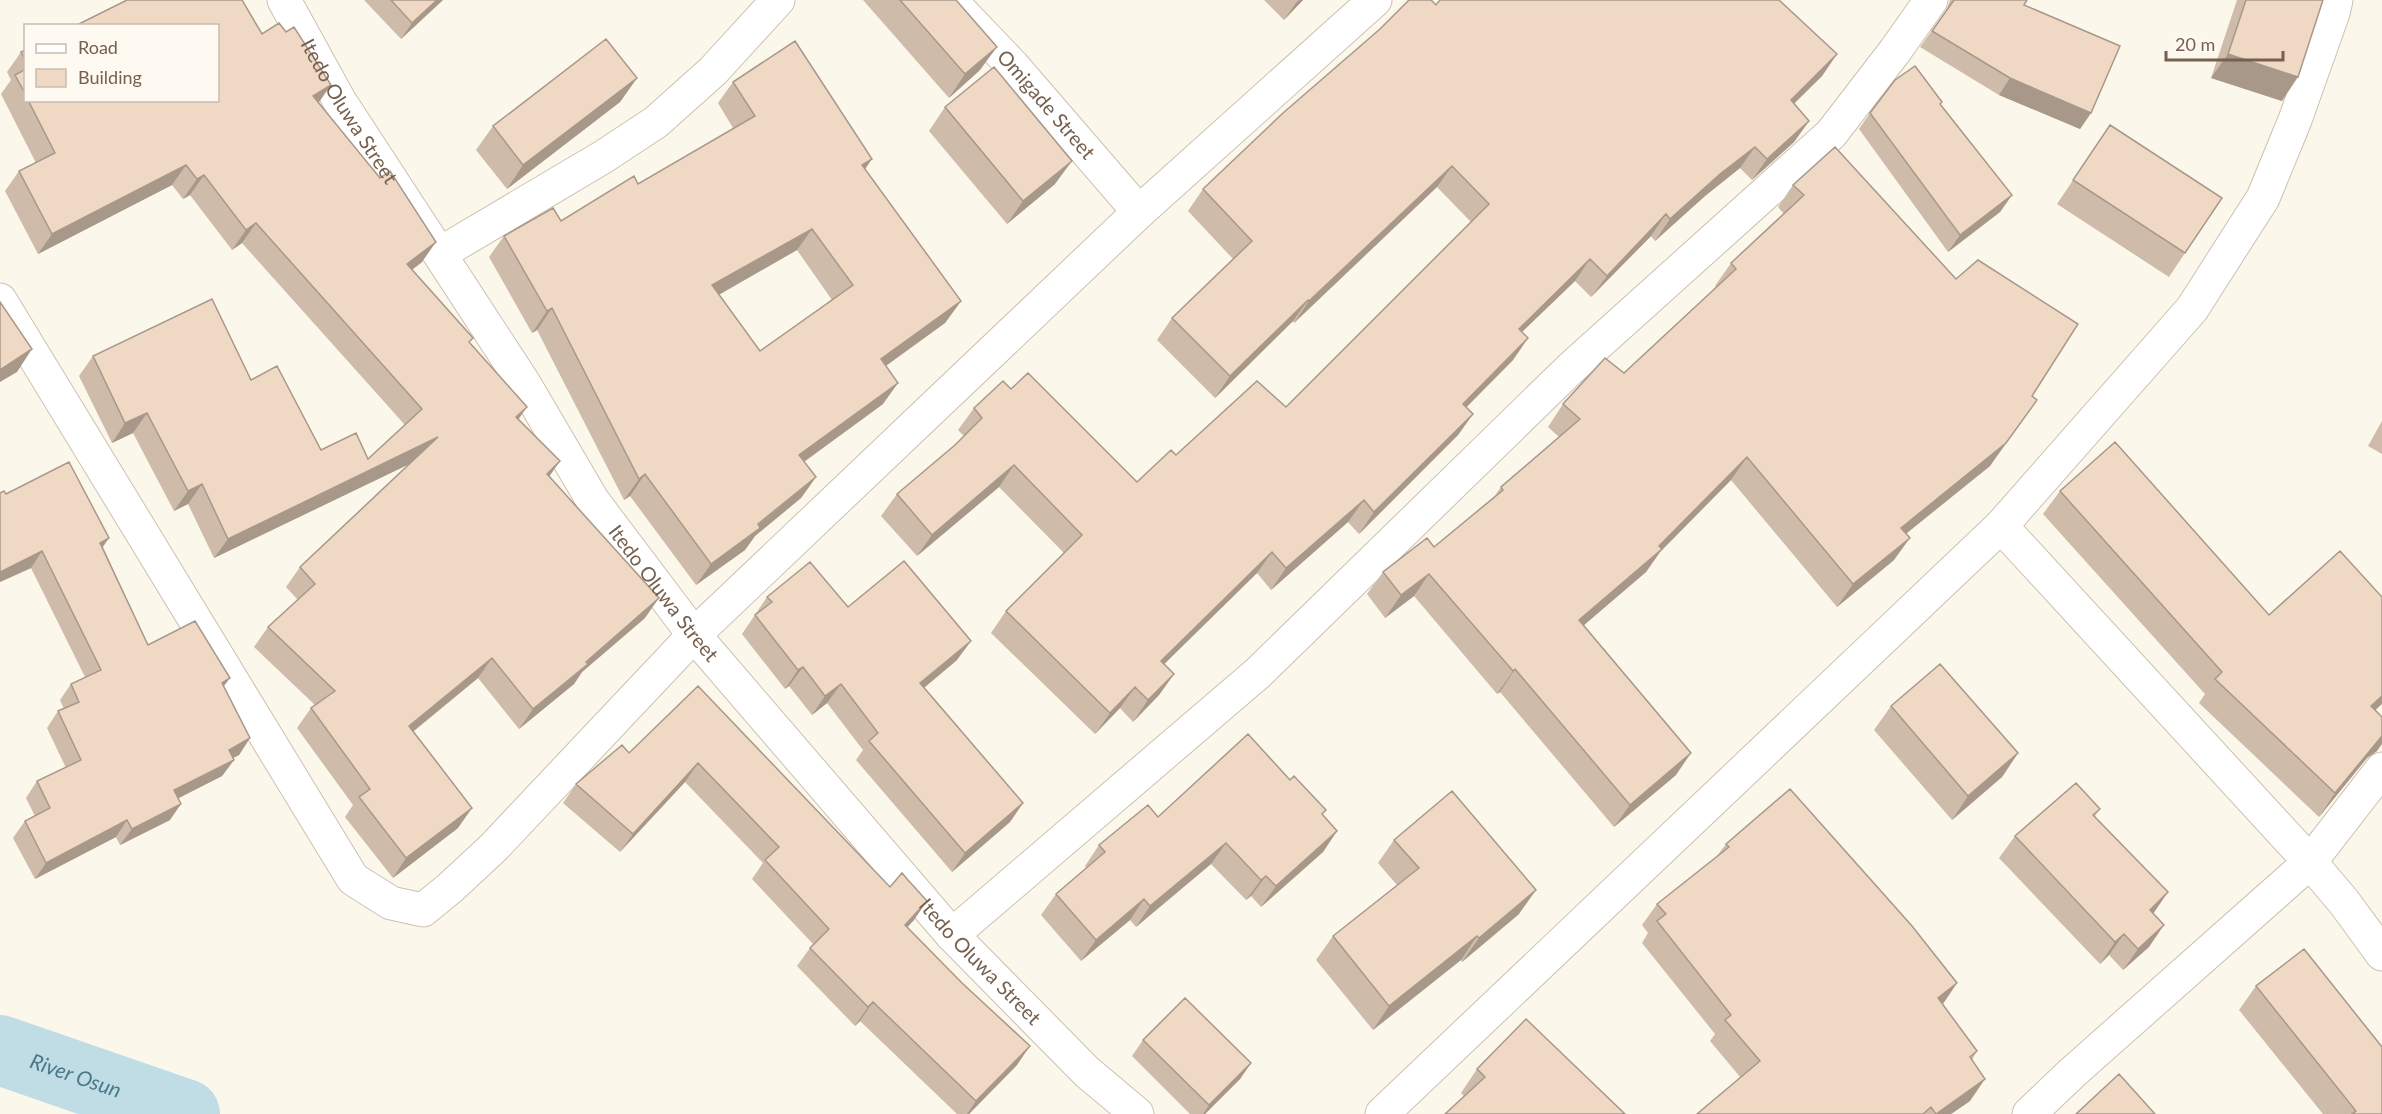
<svg xmlns="http://www.w3.org/2000/svg" width="2382" height="1114" viewBox="0 0 2382 1114" font-family="Lato,sans-serif">
	<style>
		.lines { fill: none; stroke-linecap: round; stroke-linejoin: round }
		.river { stroke: #c0dde5; stroke-width: 70 }
		.minor-casing { stroke: #cec0b1; stroke-width: 35 }
		.minor { stroke: #fff; stroke-width: 33 }
		.wall { fill: #cebba9; fill-rule: evenodd }
		.shaded-wall { fill: #a89889 }
		.building { fill: #f0d9c4; stroke: #a89889; stroke-width: 1.5; fill-rule: evenodd }
		.labels { text-anchor: middle; stroke-width: 4.5; stroke-linejoin: round; paint-order: stroke }
		.street-label { font-size: 20px; fill: #76604f; stroke: #fefaf2 }
		.water-label { font-size: 21px; font-style: italic; fill: #497988; stroke: #fefaf2 }
	</style>
	<rect width="100%" height="100%" fill="#fcf7eb"/>
	<g class="lines">
		<path class="river" id="s1" d="M0,1050L185,1114"/>
		<g class="minor-casing">
			<g id="minor">
				<path id="s2" d="M284,0L339,100L525,385L593,501L694,635L952,935L1087,1072L1137,1114"/>
				<path id="s3" d="M950,0L1013,66L1139,212"/>
				<path d="M441,253L603,157L656,122L713,71L778,0"/>
				<path d="M0,300L353,879L391,903L423,910L450,888L493,848L694,635L1139,212L1375,0"/>
				<path d="M2001,526L2310,862L2344,902L2382,954"/>
				<path d="M952,935L1258,673L1571,368L1831,134L1895,51L1931,0"/>
				<path d="M1382,1114L2001,526L2192,309L2263,198L2295,120L2333,13L2336,0"/>
				<path d="M2029,1114L2072,1073L2310,862L2382,769"/>
			</g>
		</g>
		<use href="#minor" class="minor"/>
	</g>
	<path class="wall" d="M364,0H443L401,39Z
		M863,0H956L980,70L949,98Z
		M1264,0H1303L1284,20Z
		M1950,0H2027L2024,5L2091,113L2080,129L1999,95L1920,47L1946,11Z
		M2237,0H2323L2282,101L2211,78Z
		M1436,5L1837,54L1822,76L1794,104L1809,121L1794,142L1752,180L1740,168L1705,196L1655,241L1651,236L1591,297L1575,281L1522,332L1528,338L1513,360L1466,407L1473,414L1458,435L1359,534L1348,522L1271,590L1257,573L1164,664L1174,674L1159,695L1133,722L1120,708L1095,734L991,633L1006,611L1064,553L999,487L917,556L881,516L897,494L955,445L964,436L958,430L974,408L1011,389L1137,482L1176,455L1286,407L1471,222L1437,187L1294,323L1293,321L1215,398L1157,340L1172,318L1233,259L1188,211L1203,189Z
		M262,34L319,103L422,262L412,270L470,343L519,419L550,476L645,618L582,672L574,684L519,729L478,678L413,732L458,828L393,878L345,817L353,805L297,728L311,708L315,705L254,647L268,627L298,600L286,587L300,567L409,464L214,558L188,504L174,511L133,433L112,443L79,376L93,356L251,380L321,450L368,459L405,425L242,243L232,250L190,195L183,199L172,185L38,254L5,191L19,171L36,163L1,94L11,80L7,72L21,52L26,50V100H218Z
		M637,78L620,102L507,189L476,150L493,126Z
		M733,82L865,169L961,301L945,323L886,366L883,404L804,462L816,477L801,498L755,536L745,550L696,585L630,496L624,500L537,330L532,333L489,257L504,236L561,221L638,184L733,128L718,103ZM797,250L832,300L760,351L719,295Z
		M1942,102L1940,104L2012,195L2000,212L1948,252L1859,129L1870,113Z
		M945,107L1055,184L1007,224L929,131Z
		M2110,125L2185,253L2169,277L2057,204Z
		M1793,185L2032,396L1990,466L1906,533L1894,560L1837,607L1731,480L1660,552L1646,572L1584,625L1676,775L1614,827L1500,692L1497,694L1414,596L1385,618L1367,594L1383,572L1434,547L1494,497L1501,487L1559,437L1548,427L1563,404L1624,373L1716,287L1715,286L1731,263L1784,214L1778,207Z
		M2382,421V454L2368,446Z
		M2060,491L2269,615L2375,710L2377,751L2367,758L2319,817L2199,703L2205,694L2043,514Z
		M0,493L6,494L103,547L148,645L224,686L250,738L239,755L233,758L234,760L222,776L179,798L170,820L120,845L116,837L35,879L13,838L25,821L35,816L26,798L37,781L66,768L47,728L58,711L64,709L60,700L71,684L85,677L31,568L0,582Z
		M767,597L848,607L957,660L924,688L1023,803L1010,822L952,872L856,760L863,750L827,703L812,715L789,686L785,689L742,634Z
		M698,686L914,920L907,927L1017,1065L969,1114H957L860,1021L855,1026L797,966L810,948L813,944L752,879L763,863L685,782L620,852L563,803L576,784L629,753Z
		M1891,706L2018,753L2002,777L1952,820L1874,730Z
		M2100,809L2095,816L2153,913L2149,947L2123,970L2109,955L2100,964L1999,858L2015,836Z
		M1323,815L1337,831L1323,852L1261,907L1251,896L1246,900L1211,864L1136,927L1130,920L1081,961L1041,915L1056,894L1086,868L1085,866L1099,845Z
		M1394,840L1519,914L1462,962L1461,960L1373,1030L1316,960L1333,936L1397,885L1378,863Z
		M1726,844L1957,983L1943,1004L1977,1051L1972,1060L1970,1101L1951,1114H1697L1741,1078L1710,1041L1715,1034L1642,943L1648,933L1642,925L1657,904L1717,856Z
		M2256,986L2382,1114H2323L2239,1010Z
		M1143,1040L1251,1063L1240,1079L1205,1114H1190L1132,1056Z
		M1477,1069L1625,1114L1464,1096L1461,1093Z"/>
	<path class="shaded-wall" d="M437,0H443L401,39L412,23Z
		M1299,0H1303L1284,20L1296,3Z
		M997,47L980,70L949,98L965,74Z
		M1837,54L1822,76L1775,122L1791,100Z
		M2228,54L2298,77L2282,101L2211,78Z
		M637,78L620,102L507,189L523,165Z
		M2010,78L2091,113L2080,129L1999,95Z
		M331,85L317,105L313,96Z
		M1809,121L1794,142L1752,180L1767,159Z
		M1755,147L1740,168L1705,196L1655,241L1670,219L1720,174Z
		M872,159L857,181L862,165Z
		M1072,161L1055,184L1007,224L1023,201Z
		M186,165L172,185L38,254L52,234Z
		M1452,166L1437,187L1294,323L1309,301Z
		M204,175L190,195L183,199L197,179Z
		M2012,195L2000,212L1948,252L1960,235Z
		M1666,214L1651,236L1591,297L1607,276Z
		M256,223L242,243L232,250L246,230Z
		M812,229L797,250L697,307L712,285Z
		M436,242L422,262L393,284L407,264Z
		M1590,259L1575,281L1503,350L1519,329Z
		M1308,300L1293,321L1215,398L1230,376Z
		M961,301L945,323L866,380L881,359Z
		M552,308L537,330L532,333L547,311Z
		M1528,338L1513,360L1448,426L1463,404Z
		M32,349L17,372L0,382V370Z
		M898,383L883,404L783,477L799,455Z
		M2037,400L1990,466L1886,550L1901,528Z
		M527,407L513,427L516,417Z
		M147,413L133,433L112,443L125,423Z
		M1473,414L1458,435L1359,534L1374,512Z
		M438,437L424,457L214,558L228,539Z
		M1747,457L1731,480L1660,552L1646,572L1563,643L1579,620L1659,546Z
		M560,461L546,481L547,474Z
		M1014,465L999,487L917,556L932,535Z
		M645,474L630,496L624,500L639,479Z
		M816,477L801,498L755,536L745,550L696,585L711,564Z
		M202,484L188,504L174,511L188,491Z
		M1364,500L1348,522L1271,590L1286,568Z
		M109,538L98,554L100,543Z
		M1910,538L1894,560L1837,607L1853,584Z
		M42,551L31,568L0,582V572Z
		M1272,552L1257,573L1146,682L1161,661Z
		M1429,574L1414,596L1385,618L1401,595Z
		M659,598L645,618L582,672L574,684L519,729L533,709Z
		M971,641L957,660L907,702L920,683Z
		M492,658L478,678L395,746L409,726Z
		M803,667L789,686L785,689L798,670Z
		M1515,669L1500,692L1497,694L1513,671Z
		M1174,674L1159,695L1133,722L1148,700Z
		M230,678L218,694L222,683Z
		M841,684L827,703L812,715L825,696Z
		M1135,687L1120,708L1095,734L1110,713Z
		M2382,696V704L2354,730L2371,706Z
		M2382,736V744L2377,751L2367,758L2319,817L2335,793Z
		M250,738L239,755L217,766L229,750Z
		M1691,753L1676,775L1614,827L1630,805Z
		M2018,753L2002,777L1952,820L1968,796Z
		M234,760L222,776L163,806L174,790Z
		M698,763L685,782L620,852L633,834Z
		M1023,803L1010,822L952,872L965,853Z
		M181,804L170,820L120,845L132,829Z
		M472,808L458,828L393,878L406,858Z
		M127,820L116,837L35,879L46,863Z
		M1337,831L1323,852L1261,907L1276,886Z
		M1226,843L1211,864L1136,927L1150,906Z
		M1266,876L1251,896L1246,900L1261,880Z
		M1536,890L1519,914L1462,962L1479,938Z
		M2168,892L2153,914L2150,910Z
		M1144,899L1130,920L1081,961L1096,940Z
		M927,901L914,920L892,944L905,925Z
		M2164,925L2149,947L2123,970L2138,949Z
		M2124,934L2109,955L2100,964L2115,942Z
		M1477,936L1461,960L1373,1030L1389,1006Z
		M1957,983L1942,1005L1938,998Z
		M873,1002L860,1021L855,1026L868,1007Z
		M1030,1046L1017,1065L969,1114H967L976,1101Z
		M1251,1063L1240,1079L1205,1114H1203L1209,1105Z
		M1985,1079L1970,1101L1951,1114H1935Z"/>
	<path class="building" d="M127,0H242L262,34L279,23L286,32L294,27L331,85L313,96L380,178L390,171L436,242L407,264L473,338L469,342L527,407L516,417L560,461L547,474L659,598L586,662L588,664L533,709L492,658L409,726L472,808L406,858L359,797L370,789L311,708L335,691L268,627L315,584L300,567L438,437L228,539L202,484L188,491L147,413L125,423L93,356L212,299L251,380L277,366L321,450L356,433L368,459L422,409L256,223L246,230L204,175L197,179L186,165L52,234L19,171L55,153L28,100H218V26H75Z
		M391,0H437L412,23Z
		M900,0H956L997,47L965,74Z
		M1409,0H1431L1436,5L1440,0H1779L1837,54L1791,100L1809,121L1767,159L1755,147L1720,174L1670,219L1666,214L1607,276L1590,259L1519,329L1528,338L1463,404L1473,414L1374,512L1364,500L1286,568L1272,552L1161,661L1174,674L1148,700L1135,687L1110,713L1006,611L1082,535L1014,465L932,535L897,494L955,445L982,418L974,408L1003,381L1011,389L1028,373L1137,482L1171,450L1176,455L1257,381L1286,407L1489,204L1452,166L1309,301L1308,300L1230,376L1172,318L1252,241L1203,189L1283,113L1380,29Z
		M1954,0H2027L2024,5L2120,46L2091,113L2010,78L1932,31Z
		M2246,0H2323L2298,77L2228,54Z
		M606,39L637,78L523,165L493,126Z
		M795,41L872,159L862,165L961,301L881,359L898,383L799,455L816,477L758,524L760,528L711,564L645,474L639,479L552,308L547,311L504,236L553,208L561,221L634,176L638,184L755,116L733,82ZM812,229L853,285L760,351L712,285Z
		M26,50V61L21,52Z
		M1915,66L1942,102L1940,104L2012,195L1960,235L1870,113L1895,80Z
		M994,67L1072,161L1023,201L945,107Z
		M26,69V95L15,75Z
		M2110,125L2222,198L2185,253L2073,180Z
		M1835,147L1956,279L1978,260L2078,324L2032,396L2037,400L2006,443L1901,528L1910,538L1853,584L1747,457L1659,546L1662,549L1579,620L1691,753L1630,805L1515,669L1513,671L1429,574L1401,595L1383,572L1427,538L1434,547L1503,490L1501,487L1580,419L1563,404L1605,358L1624,373L1736,269L1731,263L1804,195L1793,185Z
		M0,302L32,349L0,370Z
		M2115,442L2269,615L2340,551L2382,597V696L2371,706L2382,717V736L2335,793L2215,679L2222,672L2060,491Z
		M69,462L109,538L100,543L148,645L195,621L230,678L222,683L250,738L229,750L234,760L174,790L181,804L132,829L127,820L46,863L25,821L50,808L37,781L81,760L58,711L79,702L71,684L101,670L42,551L0,572V493L4,491L6,494Z
		M904,561L971,641L920,683L1023,803L965,853L869,741L878,733L841,684L825,696L803,667L798,670L755,615L772,602L767,597L810,562L848,607Z
		M1940,664L2018,753L1968,796L1891,706Z
		M698,686L890,887L902,873L908,880L927,901L905,925L962,983L1030,1046L976,1101L873,1002L868,1007L810,948L829,929L765,860L779,847L698,763L633,834L576,784L622,745L629,753Z
		M1248,734L1290,780L1294,776L1326,810L1322,814L1337,831L1276,886L1266,876L1261,880L1226,843L1150,906L1144,899L1096,940L1056,894L1105,852L1099,845L1148,805L1158,817Z
		M2076,783L2100,809L2093,815L2168,892L2150,910L2164,925L2138,949L2124,934L2115,942L2015,836Z
		M1790,789L1912,926L1957,983L1938,998L1977,1051L1970,1057L1985,1079L1936,1114L1931,1107L1923,1114H1697L1760,1061L1725,1020L1731,1015L1657,921L1666,914L1657,904L1729,847L1726,844Z
		M1452,791L1536,890L1479,938L1477,936L1389,1006L1333,936L1419,868L1394,840Z
		M2304,949L2382,1047V1114H2352L2356,1111L2256,986Z
		M1185,998L1251,1063L1209,1105L1143,1040Z
		M1526,1019L1625,1114H1445L1485,1077L1477,1069Z
		M2119,1074L2155,1114H2076Z"/>
	<g class="labels">
		<g class="street-label">
			<text dy="7" stroke="none"><textPath href="#s3" startOffset="142">Omigade Street</textPath></text>
			<text dy="7" stroke="none"><textPath href="#s2" startOffset="129">Itedo Oluwa Street</textPath></text>
			<text dy="7" stroke="none"><textPath href="#s2" startOffset="705">Itedo Oluwa Street</textPath></text>
			<text dy="7" stroke="none"><textPath href="#s2" startOffset="1191">Itedo Oluwa Street</textPath></text>
		</g>
		<g class="water-label">
			<text dy="7" stroke="none"><textPath href="#s1" startOffset="80">River Osun</textPath></text>
		</g>
	</g>
	<rect x="24" y="24" width="195" height="78" fill="#fefaf2" stroke="#c8bcb1" stroke-width="1.5"/>
	<rect x="36" y="44" width="30" height="9" fill="#ffffff" stroke="#c8bcb1" stroke-width="1.5"/>
	<text x="78" y="54" font-size="18" fill="#76604f">Road</text>
	<rect x="36" y="69" width="30" height="18" fill="#f0d9c4" stroke="#c8bcb1" stroke-width="1.5"/>
	<text x="78" y="84" font-size="18" fill="#76604f">Building</text>
	<path d="M2166 51v9h117v-9" fill="none" stroke="#76604f" stroke-width="3"/>
	<text x="2175" y="51" font-size="18" fill="#76604f" stroke="#fefaf2" stroke-width="4.5" paint-order="stroke">20 m</text>
</svg>
